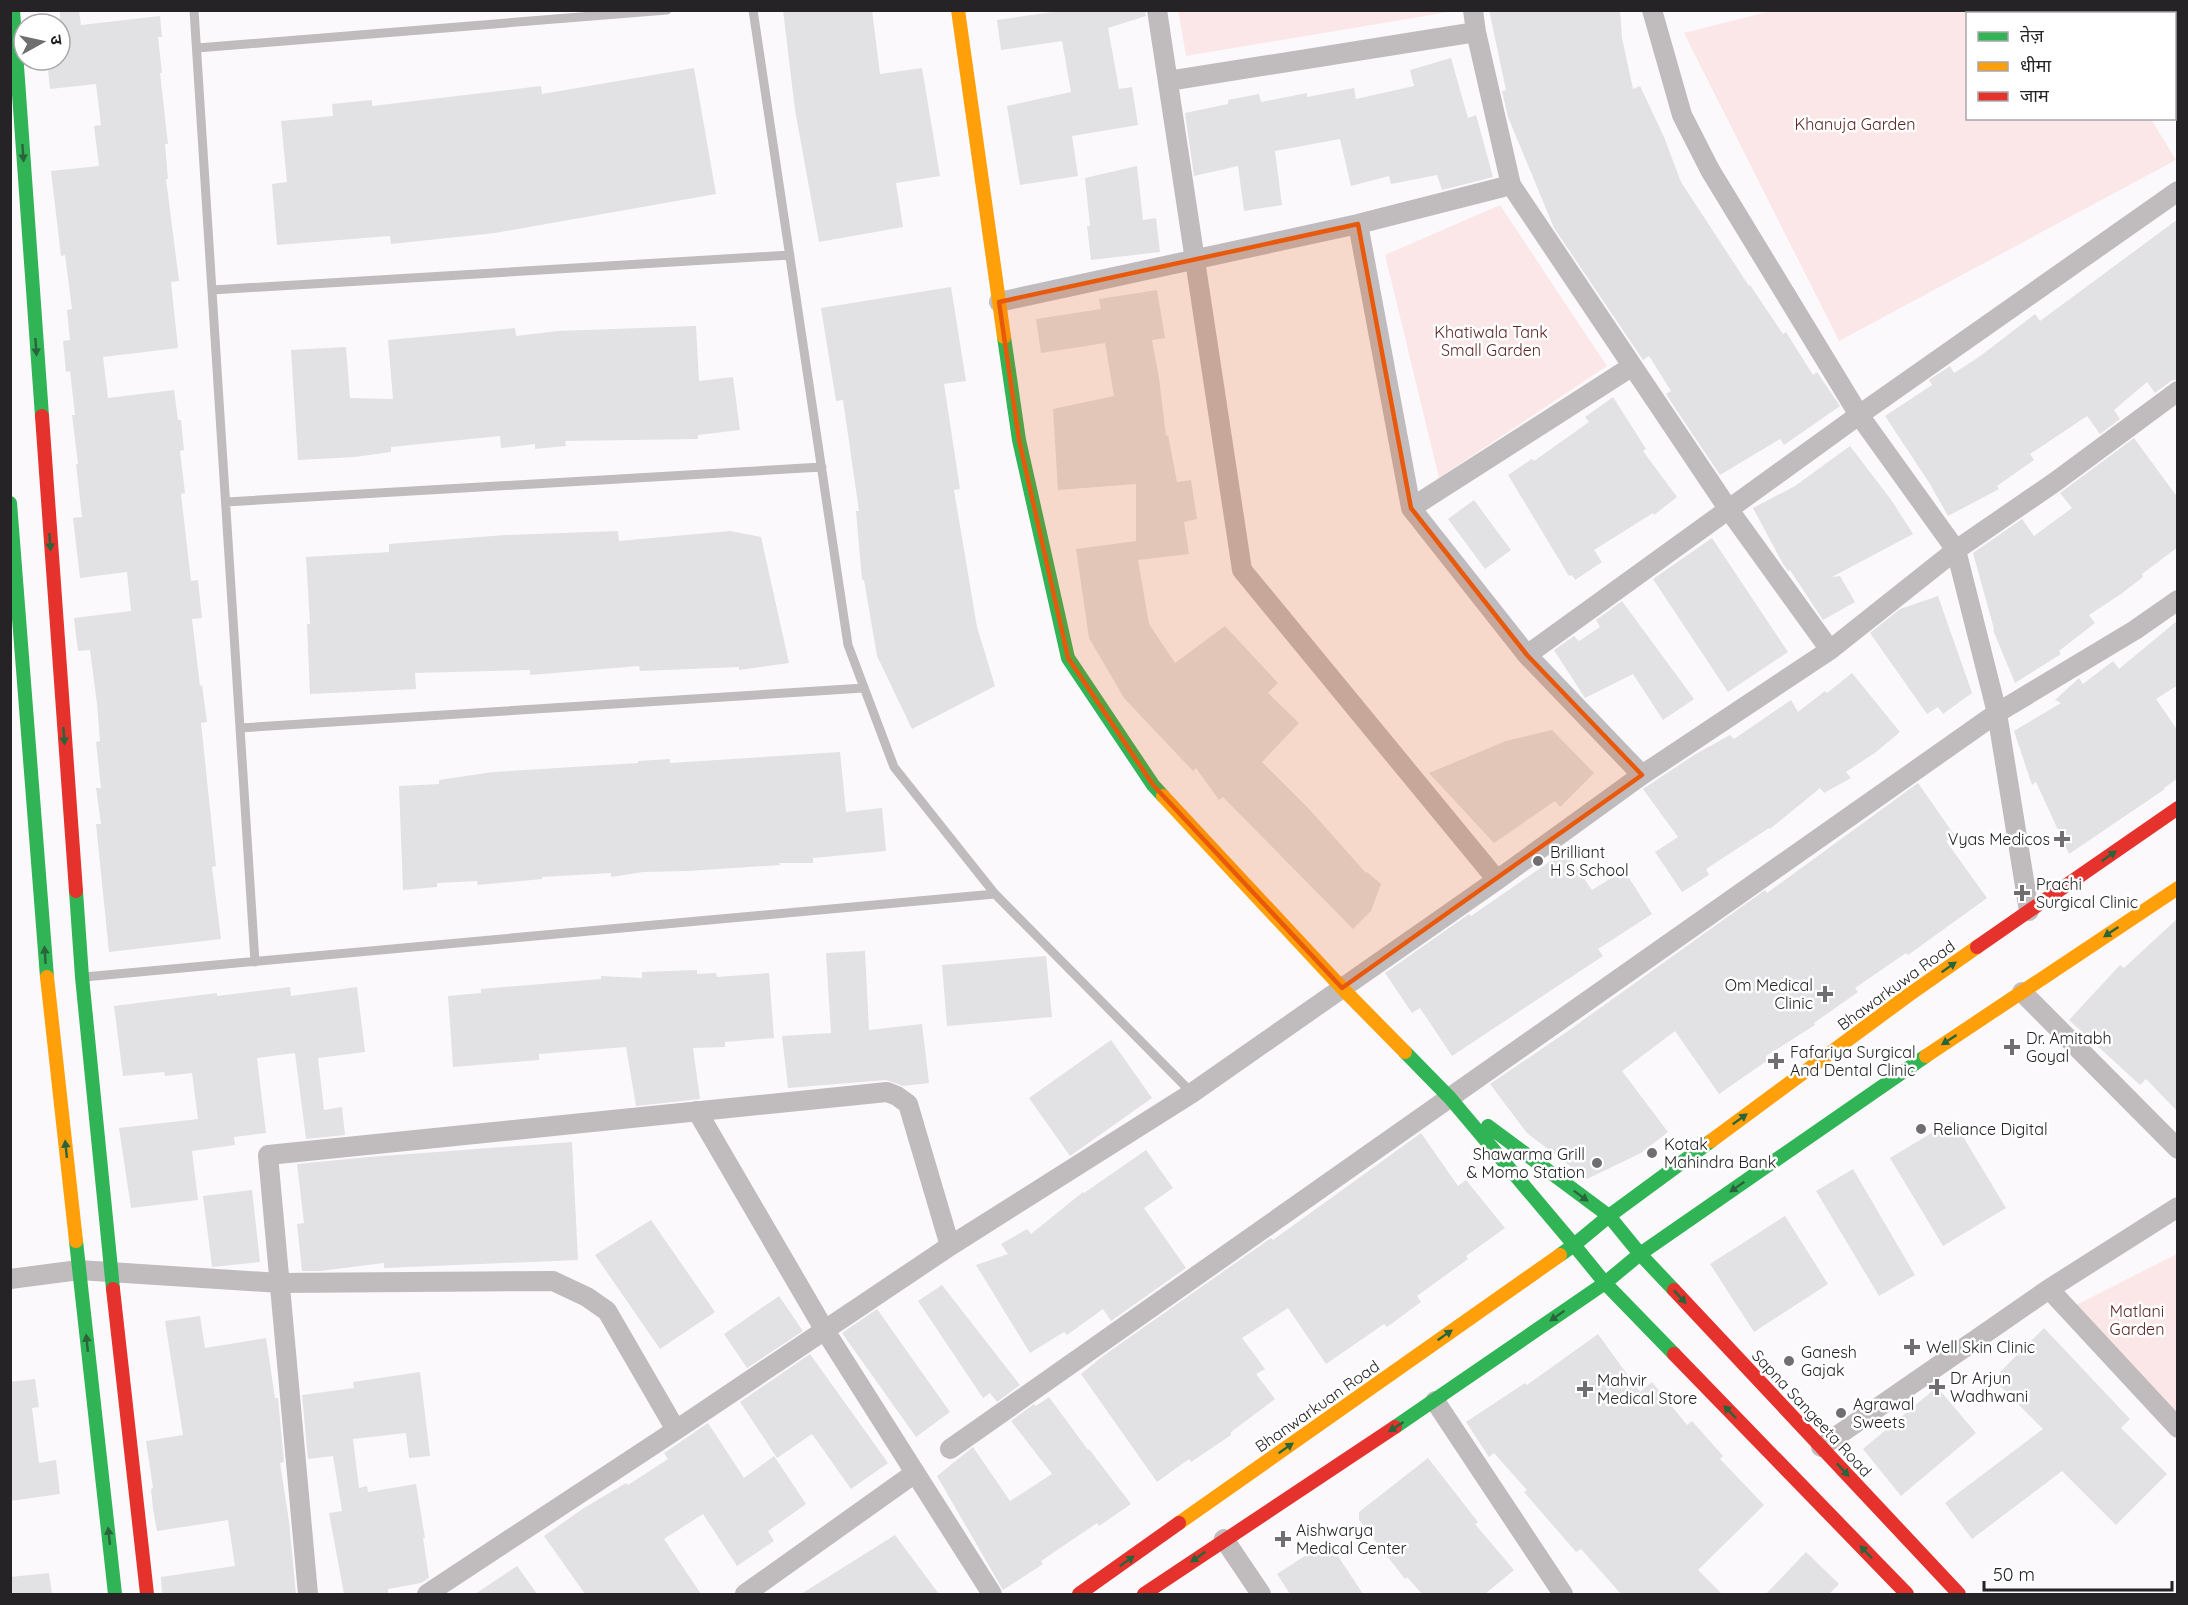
<svg xmlns="http://www.w3.org/2000/svg" width="2188" height="1605" viewBox="0 0 2188 1605" font-family="Quicksand,'Noto Sans Devanagari',sans-serif">
	<style>
		.green { fill: #fce7e8 }
		.building { fill: #e2e1e4 }
		.lines { fill: none; stroke-linecap: round; stroke-linejoin: round }
		.lane { stroke: #c0bbbd; stroke-width: 9 }
		.street { stroke: #c0bbbd; stroke-width: 20 }
		.fast { stroke: #30b455; stroke-width: 14 }
		.slow { stroke: #ff9f0a; stroke-width: 14 }
		.jam { stroke: #e5322d; stroke-width: 14 }
		.oneway { fill: #2a643b }
		.marked { fill: #e8590c; fill-opacity: 0.2; stroke: #e8590c; stroke-width: 4.5; stroke-linejoin: round }
		.poi-dot { fill: #706e71; stroke: #fff; stroke-width: 2 }
		.labels { text-anchor: middle; stroke-width: 5; stroke-linejoin: round; paint-order: stroke }
		.park-label { font-size: 16px; fill: #5a2625; stroke: #fff }
		.poi-label { font-size: 16px; fill: #252326; stroke: #fff; text-anchor: start }
		.street-label { font-size: 16px; fill: #252326; stroke: #fff }
	</style>
	<rect width="100%" height="100%" fill="#fcf9fd"/>
	<path class="green" d="M1178,10H1455V11L1186,56Z
		M1771,11H2086L2088,13L1968,14V118L2151,119L2176,160L1839,341L1684,33Z
		M1500,205L1607,366L1439,478L1385,255Z
		M2177,1254V1427L2072,1307Z"/>
	<path class="building" d="M60,10H79L81,25L160,16L162,37H158L162,73H160L168,144H165L168,179H166L179,281L171,282L178,348L103,357L108,398L174,390L178,420H181L184,450L180,451L185,493L181,494L191,581L198,580L202,618L192,619L200,686L202,685L207,722L201,723L216,866L212,867L221,939L109,952L96,824H101L96,788H101L96,742L100,741L97,704L90,650L78,651L74,618L131,611L127,572L80,578L73,518L82,517L76,464H78L72,415H75L70,371L66,372L63,341L70,340L67,310L72,309L65,255L61,256L51,171L99,166L94,126L101,125L96,84L50,89L47,61L60,60Z
		M783,10H872L880,74L922,68L940,176L896,183L903,227L819,242L795,110Z
		M1066,10H1145L1146,16L1108,28L1119,89L1132,87L1138,125L1072,136L1078,176L1020,185L1007,106L1071,92L1062,41L1001,50L997,20Z
		M1489,10H1620L1622,38L1633,89L1640,86L1664,137L1681,182L1749,286L1750,285L1783,334L1786,332L1813,375L1817,372L1840,406L1784,445L1780,439L1720,475L1675,408L1666,394L1671,391L1649,356L1643,360L1554,228L1508,117L1502,91L1506,90Z
		M1451,58L1468,118L1476,115L1493,177L1442,190L1437,175L1391,184L1389,176L1351,186L1340,139L1275,151L1282,205L1244,211L1238,166L1194,176L1185,113L1228,104V100L1259,94L1261,102L1307,93V97L1354,88L1356,99L1414,86L1410,70Z
		M694,68L716,194L495,233L391,244L390,236L277,245L272,184L287,182L281,121L333,116L332,104L372,100V106L541,86L542,94Z
		M1137,166L1143,220L1156,218L1160,252L1091,260L1087,226H1090L1085,178Z
		M2178,219V379L2171,381L2155,393L2147,382L2114,410L2120,419L2100,434L2087,416L2030,454L2034,460L1997,486L1999,489L1948,516L1930,484L1885,416L1932,385L1929,380L1950,366L1954,373L1979,357L2035,314L2040,321Z
		M951,287L966,381L944,384L960,489L954,490L977,627L995,686L912,729L877,656L864,580H862L856,511H859L843,400L836,401L821,308Z
		M1157,290L1165,338L1152,340L1159,378L1166,436L1168,435L1177,482L1191,480L1197,519L1184,522L1189,554L1138,560L1149,624L1175,663L1225,626L1278,683L1268,693L1299,723L1262,762L1309,809L1366,873L1367,872L1381,884L1371,911L1353,929L1223,797L1219,800L1196,768L1193,771L1124,698L1089,638L1076,549L1136,541V484L1058,490L1053,409L1114,396L1105,343L1041,353L1036,319L1101,309L1099,299Z
		M696,326L699,381L733,377L740,430L698,435V439L565,441L566,446L535,449V444L501,448L500,436L391,447V452L355,457L298,460L291,350L346,347L350,398L393,399L388,340L515,328L516,336L558,331Z
		M1613,397L1646,449L1643,451L1677,497L1654,515L1653,513L1594,550L1602,562L1575,580L1572,575L1569,576L1508,475L1532,459L1534,461L1589,422L1585,417Z
		M2134,438L2178,498V547L2142,574L2143,577L2121,594L2089,615L2095,623L2059,651L2061,654L2015,683L1993,630L1994,629L1973,553L2022,519L2034,536L2072,508L2060,493Z
		M1850,446L1892,501L1913,534L1832,577L1840,576L1855,602L1823,620L1790,570L1788,571L1783,564L1753,508L1795,486Z
		M1474,500L1511,550L1485,569L1448,519Z
		M618,531L619,541L730,531L761,537L789,663L739,670V667L640,671L639,666L530,675V670L415,673L416,689L310,694L307,624H310L306,557L389,552V544L505,535Z
		M1712,538L1788,652L1728,692L1653,579Z
		M1938,596L1972,693L1943,714L1938,707L1927,714L1870,633L1900,609Z
		M1622,601L1694,699L1663,720L1633,674L1585,698L1554,650L1574,636L1579,641L1600,627L1596,620Z
		M2178,620V685L2156,699L2178,731V778L2164,788L2165,789L2069,854L2036,782L2032,785L2014,731L2061,703L2055,700L2079,678L2083,684L2113,661L2119,669Z
		M1852,673L1900,732L1876,752L1846,772L1851,778L1824,793L1820,788L1770,829L1769,828L1706,869L1709,875L1682,892L1655,852L1678,837L1643,789L1694,755L1730,735L1734,739L1791,700L1798,712L1825,691L1827,693Z
		M1552,730L1594,773L1560,807L1555,801L1494,843L1429,773L1506,741Z
		M840,752L846,812L882,808L886,851L813,858V863H779L780,865L688,871L643,872L611,877V873L542,877V879L478,885L477,881L437,883V887L403,890L399,786L439,784V780L493,772L638,763V761L670,759V763Z
		M1918,783L1955,836L1946,841L1987,898L1908,955L1906,953L1855,988L1858,992L1814,1023L1815,1025L1766,1056L1768,1060L1719,1094L1675,1031L1622,1071L1668,1132L1641,1153L1587,1179L1527,1133L1490,1084L1568,1031L1765,890L1767,893Z
		M1565,851L1592,890L1624,870L1652,914L1598,949L1603,956L1452,1056L1420,1008L1412,1013L1385,973L1469,914L1471,916Z
		M2178,918V1112L2146,1079L2140,1085L2069,1020L2120,965L2124,968Z
		M865,951L869,1030L922,1024L929,1083L903,1086L886,1080L788,1088L782,1036L831,1033L826,953Z
		M1046,956L1052,1017L947,1026L942,965Z
		M697,970V974L716,973L717,977L769,973L774,1038L725,1042V1047L693,1048L700,1099L636,1106L626,1047L539,1054V1060L453,1067L448,996L481,993V989L601,979V976L642,978V972Z
		M290,987L291,996L357,987L365,1052L318,1058L324,1110L342,1107L345,1135L306,1139L295,1053L257,1058L266,1133L234,1137L235,1145L192,1151L198,1200L131,1208L119,1128L198,1119L192,1073L165,1076L164,1072L123,1076L114,1006L217,993V996Z
		M1111,1040L1152,1098L1070,1156L1029,1098Z
		M1953,1120L2006,1208L1943,1246L1890,1158Z
		M1421,1133L1458,1186L1466,1180L1505,1228L1466,1256L1468,1259L1417,1296L1421,1302L1387,1327L1384,1324L1326,1364L1288,1308L1242,1338L1265,1369L1256,1374L1275,1399L1231,1432V1435L1191,1462L1189,1459L1157,1482L1081,1374L1103,1356L1271,1238L1273,1240Z
		M572,1142L578,1260L384,1268V1263L320,1271H302L297,1224L304,1223L297,1164L369,1157Z
		M1146,1150L1173,1188L1144,1208L1186,1268L1111,1321L1103,1309L1067,1335L1064,1332L1030,1353L976,1265L1008,1254L1001,1244L1027,1229L1031,1234L1083,1192L1084,1193Z
		M1853,1169L1915,1275L1879,1296L1816,1191Z
		M252,1190L260,1262L212,1267L203,1196Z
		M1785,1216L1828,1284L1754,1332L1710,1264Z
		M651,1220L715,1312L660,1349L595,1255Z
		M942,1285L1020,1385L997,1402L990,1393L983,1398L918,1301Z
		M779,1296L803,1331L747,1368L724,1334Z
		M877,1309L950,1412L916,1437L842,1333Z
		M200,1316L205,1348L266,1338L275,1398H278L284,1462L280,1463L289,1521L296,1594H162L161,1577L235,1566L228,1520L157,1531L153,1509L151,1489L153,1488L146,1441L183,1435L165,1321Z
		M2044,1328L2130,1419L2121,1428L2167,1474L2116,1525L2062,1471L1972,1539L1945,1503L2043,1429L1993,1379Z
		M1598,1334L1640,1392L1652,1382L1687,1425L1692,1421L1723,1456L1720,1459L1764,1505L1698,1570L1722,1594H1621L1581,1549L1576,1552L1524,1492L1527,1490L1494,1453L1489,1457L1466,1422L1525,1383L1527,1385Z
		M810,1354L888,1463L851,1489L812,1434L777,1458L740,1402Z
		M420,1372L430,1456L409,1458L406,1433L353,1439L359,1488L367,1486L368,1492L416,1484L425,1538H423L429,1578L421,1583L388,1589V1594H344L329,1513L342,1511L333,1456L308,1459L302,1395L354,1388L353,1382Z
		M35,1379L39,1407L32,1408L39,1463L56,1460L60,1494L10,1501V1382Z
		M1937,1387L1976,1433L1901,1496L1863,1449Z
		M1049,1397L1088,1450L1089,1449L1131,1504L1099,1526L1097,1523L1041,1561L1043,1564L1003,1590L937,1476L973,1447L1010,1501L1052,1474L1011,1421L1034,1404L1036,1406Z
		M708,1423L744,1478L774,1456L806,1504L768,1531L774,1541L737,1566L703,1514L664,1539L701,1594H585L544,1536L584,1508L626,1483L628,1485L668,1459L664,1453Z
		M1428,1458L1478,1522L1475,1524L1514,1570L1485,1594H1422L1407,1577L1405,1579L1359,1520V1512Z
		M895,1535L939,1594H801Z
		M1328,1541L1363,1594H1290L1277,1574Z
		M1806,1552L1839,1584L1829,1594H1766Z
		M517,1566L537,1594H475Z
		M49,1573L52,1594H10V1577Z"/>
	<g class="lines">
		<path class="lane" d="M194,10L255,962
			M753,10L848,645L894,767L995,894L1192,1093
			M197,48L667,10
			M212,290L790,255
			M226,502L822,467
			M240,728L864,688
			M84,977L995,894"/>
		<path class="street" d="M1157,10L1242,570L1497,880
			M1473,10L1476,32L1511,185L1729,510L1830,650
			M1652,10L1682,115L1710,170L1859,415L1956,550L1997,713L2029,911
			M2110,10L2112,14
			M1168,81L1476,32
			M2174,104L2178,108
			M1358,224L1411,508L1527,655L1642,775
			M999,302L1358,224L1511,185
			M1411,508L1631,367
			M1527,655L1859,415L2178,191
			M2022,992L2178,1149
			M697,1111L824,1329L992,1594
			M10,1279L79,1270L280,1283L553,1281L587,1297L607,1311L676,1430
			M2049,1289L2178,1428
			M1435,1401L1563,1594
			M1821,1447L2049,1289L2178,1207
			M950,1449L1997,713L2135,630L2178,600
			M1224,1539L1261,1594
			M308,1594L268,1155L887,1092L897,1096L908,1104L950,1246
			M427,1594L676,1430L950,1246L1192,1093L1497,880L1642,775L1830,650L1956,550L2055,482L2178,391
			M745,1594L915,1473"/>
		<path class="fast" d="M13,10L42,416
			M1004,337L1019,440L1068,658L1153,785L1163,796
			M10,503L47,977
			M76,891L82,977L113,1289
			M1405,1052L1450,1098L1574,1245L1560,1255
			M1488,1126L1609,1216L1640,1254L1605,1283L1574,1245L1609,1216L1711,1141
			M76,1241L115,1594
			M1674,1290L1640,1254L1926,1056
			M1395,1427L1605,1283L1674,1354"/>
		<path class="slow" d="M958,10L1004,337
			M1163,796L1342,988L1405,1052
			M47,977L76,1241
			M1926,1056L2178,888
			M1711,1141L1910,994L1977,947
			M1179,1523L1560,1255"/>
		<path class="jam" d="M42,416L76,891
			M1977,947L2178,808
			M113,1289L147,1594
			M1674,1290L1959,1594
			M1674,1354L1907,1594
			M1079,1594L1179,1523
			M1144,1594L1395,1427"/>
	</g>
	<defs><path id="oneway-solid" d="M-6-.8H1V-3.2L6.5 0L1 3.2V.8H-6Z" transform="scale(1.5)"/></defs>
	<g class="oneway">
		<use href="#oneway-solid" transform="translate(23 153) rotate(86)"/>
		<use href="#oneway-solid" transform="translate(36 347) rotate(86)"/>
		<use href="#oneway-solid" transform="translate(50 542) rotate(86)"/>
		<use href="#oneway-solid" transform="translate(64 736) rotate(86)"/>
		<use href="#oneway-solid" transform="translate(2109 856) rotate(-35)"/>
		<use href="#oneway-solid" transform="translate(2111 932) rotate(146)"/>
		<use href="#oneway-solid" transform="translate(45 955) rotate(-94)"/>
		<use href="#oneway-solid" transform="translate(1949 967) rotate(-35)"/>
		<use href="#oneway-solid" transform="translate(1949 1040) rotate(147)"/>
		<use href="#oneway-solid" transform="translate(1740 1119) rotate(-36)"/>
		<use href="#oneway-solid" transform="translate(66 1149) rotate(-96)"/>
		<use href="#oneway-solid" transform="translate(1737 1187) rotate(145)"/>
		<use href="#oneway-solid" transform="translate(1581 1196) rotate(37)"/>
		<use href="#oneway-solid" transform="translate(1680 1297) rotate(47)"/>
		<use href="#oneway-solid" transform="translate(1557 1316) rotate(145)"/>
		<use href="#oneway-solid" transform="translate(1445 1335) rotate(-35)"/>
		<use href="#oneway-solid" transform="translate(87 1343) rotate(-96)"/>
		<use href="#oneway-solid" transform="translate(1730 1412) rotate(-134)"/>
		<use href="#oneway-solid" transform="translate(1396 1427) rotate(147)"/>
		<use href="#oneway-solid" transform="translate(1286 1448) rotate(-35)"/>
		<use href="#oneway-solid" transform="translate(1843 1470) rotate(47)"/>
		<use href="#oneway-solid" transform="translate(109 1536) rotate(-96)"/>
		<use href="#oneway-solid" transform="translate(1866 1552) rotate(-134)"/>
		<use href="#oneway-solid" transform="translate(1198 1557) rotate(145)"/>
		<use href="#oneway-solid" transform="translate(1127 1561) rotate(-35)"/>
	</g>
	<path class="marked" d="M1358,224L1411,508L1527,655L1642,775L1342,988L1153,785L1068,658L1019,440L999,302Z"/>
	<g class="poi-dot">
		<path d="M2059 830h6v6h6v6h-6v6h-6v-6h-6v-6h6z"/>
		<circle cx="1538" cy="861" r="6"/>
		<path d="M2019 884h6v6h6v6h-6v6h-6v-6h-6v-6h6z"/>
		<path d="M1822 985h6v6h6v6h-6v6h-6v-6h-6v-6h6z"/>
		<path d="M2009 1038h6v6h6v6h-6v6h-6v-6h-6v-6h6z"/>
		<path d="M1773 1052h6v6h6v6h-6v6h-6v-6h-6v-6h6z"/>
		<circle cx="1921" cy="1129" r="6"/>
		<circle cx="1652" cy="1153" r="6"/>
		<circle cx="1597" cy="1163" r="6"/>
		<path d="M1909 1338h6v6h6v6h-6v6h-6v-6h-6v-6h6z"/>
		<circle cx="1789" cy="1361" r="6"/>
		<path d="M1934 1378h6v6h6v6h-6v6h-6v-6h-6v-6h6z"/>
		<path d="M1582 1380h6v6h6v6h-6v6h-6v-6h-6v-6h6z"/>
		<circle cx="1841" cy="1413" r="6"/>
		<path d="M1280 1530h6v6h6v6h-6v6h-6v-6h-6v-6h6z"/>
	</g>
	<g class="labels">
		<g class="park-label">
			<text x="1855" y="130">Khanuja Garden</text>
			<text x="1491" y="338">Khatiwala Tank<tspan x="1491" dy="18">Small Garden</tspan></text>
			<text x="2137" y="1317">Matlani<tspan x="2137" dy="18">Garden</tspan></text>
		</g>
		<g class="poi-label">
			<text x="2050" y="845" text-anchor="end">Vyas Medicos</text>
			<text x="1550" y="858">Brilliant<tspan x="1550" dy="18">H S School</tspan></text>
			<text x="2036" y="890">Prachi<tspan x="2036" dy="18">Surgical Clinic</tspan></text>
			<text x="1813" y="991" text-anchor="end">Om Medical<tspan x="1813" dy="18">Clinic</tspan></text>
			<text x="2026" y="1044">Dr. Amitabh<tspan x="2026" dy="18">Goyal</tspan></text>
			<text x="1790" y="1058">Fafariya Surgical<tspan x="1790" dy="18">And Dental Clinic</tspan></text>
			<text x="1933" y="1135">Reliance Digital</text>
			<text x="1664" y="1150">Kotak<tspan x="1664" dy="18">Mahindra Bank</tspan></text>
			<text x="1585" y="1160" text-anchor="end">Shawarma Grill<tspan x="1585" dy="18">&amp; Momo Station</tspan></text>
			<text x="1926" y="1353">Well Skin Clinic</text>
			<text x="1801" y="1358">Ganesh<tspan x="1801" dy="18">Gajak</tspan></text>
			<text x="1950" y="1384">Dr Arjun<tspan x="1950" dy="18">Wadhwani</tspan></text>
			<text x="1597" y="1386">Mahvir<tspan x="1597" dy="18">Medical Store</tspan></text>
			<text x="1853" y="1410">Agrawal<tspan x="1853" dy="18">Sweets</tspan></text>
			<text x="1296" y="1536">Aishwarya<tspan x="1296" dy="18">Medical Center</tspan></text>
		</g>
		<g class="street-label">
			<text transform="translate(1896 985) rotate(-36)" y="6">Bhawarkuwa Road</text>
			<text transform="translate(1317 1406) rotate(-35)" y="6">Bhanwarkuan Road</text>
			<text transform="translate(1812 1413) rotate(47)" y="6">Sapna Sangeeta Road</text>
		</g>
	</g>
	<rect width="2188" height="1605" fill="none" stroke="#252326" stroke-width="24"/>
	<rect x="1966" y="12" width="210" height="108" fill="#ffffff" stroke="#a8a7a8" stroke-width="1.5"/>
	<rect x="1978" y="32" width="30" height="9" fill="#30b455" stroke="#a8a7a8" stroke-width="1.5"/>
	<text x="2020" y="42" font-size="18" fill="#252326">तेज़</text>
	<rect x="1978" y="62" width="30" height="9" fill="#ff9f0a" stroke="#a8a7a8" stroke-width="1.5"/>
	<text x="2020" y="72" font-size="18" fill="#252326">धीमा</text>
	<rect x="1978" y="92" width="30" height="9" fill="#e5322d" stroke="#a8a7a8" stroke-width="1.5"/>
	<text x="2020" y="102" font-size="18" fill="#252326">जाम</text>
	<g transform="translate(42 42) rotate(82)"><circle r="28" fill="#ffffff" stroke="#a8a7a8" stroke-width="1.5"/>
	<path d="M0-4.5L10 22L0 15L-10 22Z" fill="#706e71"/>
	<text y="-9" font-size="16" font-weight="bold" text-anchor="middle" fill="#252326">उ</text>
	</g>
	<path d="M1984 1581v9h188v-9" fill="none" stroke="#252326" stroke-width="3"/>
	<text x="1993" y="1581" font-size="18" fill="#252326" stroke="#ffffff" stroke-width="4.5" paint-order="stroke">50 m</text>
</svg>
